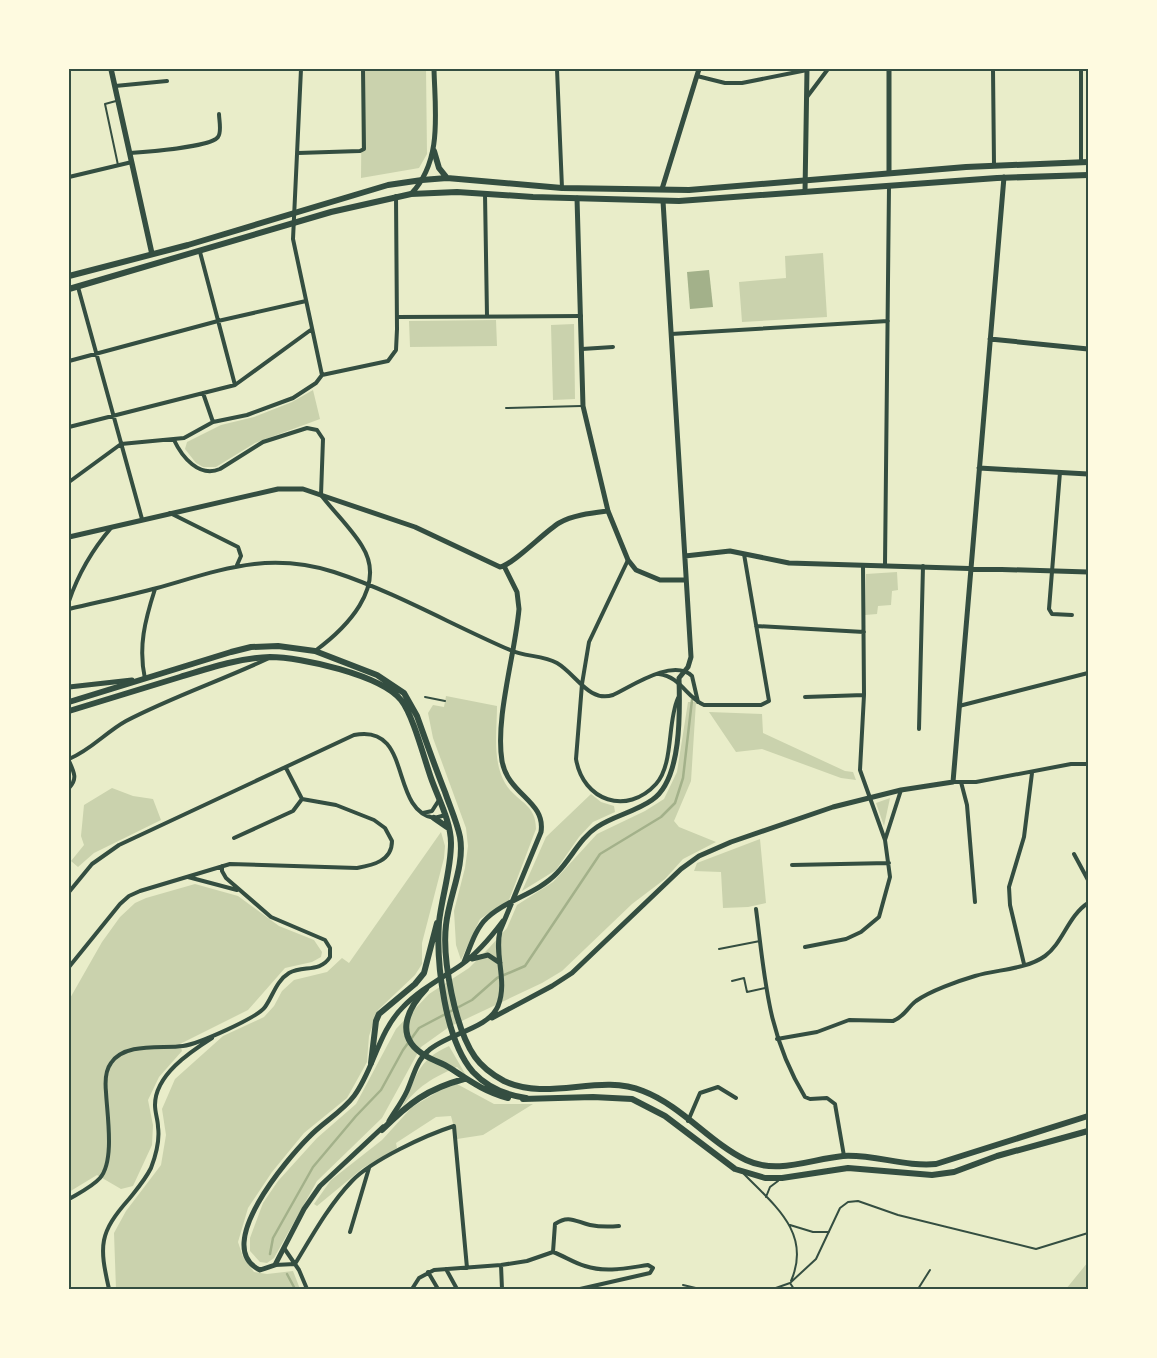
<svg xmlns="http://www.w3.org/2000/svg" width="1157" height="1358" viewBox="0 0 1157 1358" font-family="Cabin,sans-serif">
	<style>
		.green { fill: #cad2ad }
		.water { fill: #a3b18a }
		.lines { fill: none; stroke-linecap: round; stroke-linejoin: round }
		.stream { stroke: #a3b18a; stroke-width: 2.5 }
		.service { stroke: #344e41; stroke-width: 2 }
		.minor { stroke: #344e41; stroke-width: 4 }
		.tertiary { stroke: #344e41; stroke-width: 5 }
		.secondary { stroke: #344e41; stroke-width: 5.5 }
		.primary { stroke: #344e41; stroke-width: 6 }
		.neatline { fill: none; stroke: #344e41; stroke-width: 2 }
	</style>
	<rect width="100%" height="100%" fill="#e9edc9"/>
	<path class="green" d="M362,69H426L427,154L419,168L361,178Z
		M823,253L827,317L742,322L739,282L786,278L785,256Z
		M496,320L497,346L410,347L409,321Z
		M574,324L575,399L553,400L551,325Z
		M313,390L320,419L255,443L216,467H203L196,463L185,449L187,442L221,425L254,417L292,402Z
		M897,572L898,590L892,591L891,605L878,606L877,614L865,615L866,574Z
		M446,696L497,706C497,731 492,760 505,783C516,802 536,803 536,829L509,900L480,919L461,960L456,945L454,911L465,868L468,846L466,828L433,738L428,713L433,705L444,707Z
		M688,702H696L691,781L674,821L679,827L716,842L683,859L665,879L632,904L562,971L542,983L449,1027L421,1047L382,1118L317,1181L274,1258L267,1263L260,1262L250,1251V1238L263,1203L278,1181L317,1138L356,1104L396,1029L429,994L469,968L489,948L507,928L517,905L553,882L597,834L645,811L664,799L677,772Z
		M709,712L762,714L763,733L845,771L853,772L856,780L841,778L762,749L736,752Z
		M112,788L133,796L153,799L161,820L94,853L78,867L71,861L84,845L81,836L84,805Z
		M591,794L601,802L614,806L615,812L593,822L579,837L556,870L522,891L546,837Z
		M890,798L884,826L876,803Z
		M441,832L445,846L444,858L422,943V964L415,975L378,1010L369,1036L367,1062L347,1098L304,1133L272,1172L248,1208L238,1242L243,1257L254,1272L267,1274L293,1271L300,1289H116L114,1233L126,1211L161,1165L166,1135L162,1109L175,1079L223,1036L264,1017L274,1006L282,991L294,980L327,972L342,958L349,963Z
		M760,839L766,903L748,907L723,908L721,872L694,871L697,863Z
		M195,884L238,896L279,926L314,940L322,952L321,957L312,962L285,968L248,1010L180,1044L182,1051L159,1077L148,1100L153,1125L152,1145L133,1186L121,1189L97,1175L69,1192V1000L102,942L120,917L135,903L146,898Z
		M449,1046L467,1077L457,1067C434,1077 416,1087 402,1108C416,1078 417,1060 449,1046Z
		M457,1084L494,1104H533L483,1135L457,1139L451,1116L436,1117L396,1143L397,1148L363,1168L317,1206L314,1204L331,1180L382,1140L412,1107L439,1091Z
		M1088,1262V1289H1066Z"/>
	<path class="water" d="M709,270L713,307L690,309L687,272Z"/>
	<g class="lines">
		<path class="stream" d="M270,1254L273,1238L313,1167L356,1116L381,1090L403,1050L419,1028L472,1000L497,978L525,966L600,854L661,817L675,803L683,778L692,700
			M287,1274L295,1289"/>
		<path class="service" d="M116,101L105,104L118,165
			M506,408L581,406
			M425,697L445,701
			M719,949L760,941
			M732,981L744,978L747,992L765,988
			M744,1174C774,1205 812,1233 791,1281
			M766,1197L770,1187L778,1181
			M790,1225L813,1232H829
			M790,1283L794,1289
			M683,1285L700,1289
			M773,1289L790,1283L816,1259L840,1208L848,1202L858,1201L898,1215L1036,1249L1088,1233
			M918,1289L930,1270"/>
		<path class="minor" d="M301,69L293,239L322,375
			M557,69L562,188
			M993,69L994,165
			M697,76L725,83H742L807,70
			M115,86L167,81
			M807,97L828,69
			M130,153C144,152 211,147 218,137C222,132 219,120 219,114
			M298,153L360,151L364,149L363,69
			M1081,162V69
			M69,177L132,162
			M485,194L487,316
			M200,252L235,385
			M78,287L142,519
			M397,317L581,316
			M671,334L888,321
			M582,349L613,347
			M69,361L218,321L306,301
			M203,393L213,422
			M69,427L235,385L312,329
			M174,440C182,457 199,478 220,469L263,442L307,428L317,430L323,439L321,495C334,512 351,528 362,546C388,587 345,629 315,651
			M1060,472L1049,609L1052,614L1072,615
			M69,482L121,444L184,438L213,422L247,415L293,398L316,383L322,375L388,361L396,350L397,329L396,196
			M170,513L238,547L241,556L237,565
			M628,560L589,642L582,684L576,759C583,801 627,816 656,784C674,764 667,722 678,698
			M885,565L889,186
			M69,601C79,572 92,550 111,528
			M69,609C98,602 128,596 157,588C221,570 267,551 334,572C395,592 452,625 510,650C525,657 543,655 557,663C576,674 589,703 613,695C632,686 673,658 692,676L698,702
			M756,626L864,632
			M659,674C681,677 686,697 704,705H761L769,701L744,554
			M145,679C138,647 145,620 155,589
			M805,697L864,695
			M959,706L1088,673
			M919,729L923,566
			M69,759C91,750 106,732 126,721C172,697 220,681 267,659
			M69,761C74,772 78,779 69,788
			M286,768L302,799
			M953,782H976L1071,764H1088
			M961,782L967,805L975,902
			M423,813L432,811L439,800
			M234,838L293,811L302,799
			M885,840L901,790
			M1074,854L1088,880
			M792,865L889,863
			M188,877L237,890
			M69,892L92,864L119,845L354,735C413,723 389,810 434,818L446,815
			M756,909C765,978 767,1035 805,1097L810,1099L827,1098L835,1104L844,1156
			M805,947L846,939L861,932L879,917L890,877L885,840L860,770L864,695L863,565
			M1024,964L1010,905L1009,887L1024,837L1032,773
			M69,967L120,904L129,896L140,891L230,864L357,868C373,865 392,861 392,841L385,828L374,820L336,805L302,799
			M777,1039L817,1032L849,1020L893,1021C904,1017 907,1008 916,1001C930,991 958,981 975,976C998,969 1025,970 1045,956C1063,943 1068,916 1088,903
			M688,1121L700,1093L718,1087L736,1098
			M69,1199C79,1193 92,1187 100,1178C115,1161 107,1114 106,1092C105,1082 105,1071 111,1063C125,1042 162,1049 183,1046C198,1044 257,1018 265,1007C273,996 276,981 289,973C303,965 320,973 330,957V948L325,940L271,917L226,878L222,871V866
			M350,1232L369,1168
			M284,1248L299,1270L307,1289
			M553,1252L555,1224C569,1214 576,1222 590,1225C600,1227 609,1227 619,1226
			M295,1264C312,1236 329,1205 352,1181C372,1160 426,1135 454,1126L467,1268
			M275,1265L295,1264
			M501,1265L502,1289
			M446,1269L457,1289
			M428,1272L438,1289
			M109,1289C99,1245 99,1233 129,1199C137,1189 145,1180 151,1168C156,1155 160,1141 158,1127C158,1120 155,1113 155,1105C155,1075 190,1052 212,1038
			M412,1289L419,1278L434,1270L501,1265L527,1261L553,1252C564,1256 574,1263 585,1266C606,1273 627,1268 648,1265L653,1268L650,1273L580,1289"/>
		<path class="tertiary" d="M889,173V69
			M662,189L699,69
			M805,192L807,69
			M411,194C443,160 435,112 434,69
			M577,198L583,406L608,511L628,560L636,570L660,580H686
			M990,339L1088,349
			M979,468L1088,474
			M69,537L278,489H303L415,527L500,567C513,565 544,532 559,523C573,515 592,513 608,511
			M685,556L730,551L789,563L1088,572
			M69,687L132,680
			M472,959L488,955L500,963
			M464,962C470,948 475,929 487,918C507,899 537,894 557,873C571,859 580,838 597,827C613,816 635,812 652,800C682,780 680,711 679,678L688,667L691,657L663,201
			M492,1018L552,986L572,973L681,869L699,856L731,842L833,807L901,790L953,782L1004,177
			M389,1121C395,1111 402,1102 407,1091C413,1078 416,1061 428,1051C446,1034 489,1029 498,1006C508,981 494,956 500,931L541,832C546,801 508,795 502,761C495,718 515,655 519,609L517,592L504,566
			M383,1127L320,1186L304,1209L275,1265L260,1270C211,1247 288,1158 309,1137C323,1122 341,1113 354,1096C374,1069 378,1032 403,1007C419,990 442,978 461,965C478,953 491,937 503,921"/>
		<path class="secondary" d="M111,69L152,254"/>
		<path class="primary" d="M434,151L439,168L447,178
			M69,276L188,245L388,185L422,180L447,178L562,188L689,190L966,167L1088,162
			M69,289L331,212L411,194L457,192L533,197L679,201L997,178L1088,175
			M69,702L231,652L251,647L278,646L315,651L377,675L404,693L417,716C426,741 435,767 445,792C450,807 457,822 460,837C465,866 449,896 446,925C442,959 455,1029 475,1057C482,1067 493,1075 504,1081C549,1102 599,1073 643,1091C682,1106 709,1142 746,1160C777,1175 811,1159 843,1156C874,1154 905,1167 936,1164L1088,1116
			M69,711C106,700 143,688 180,677C209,668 239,658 270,657C301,657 381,675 401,700C413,715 424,758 431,778C438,798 451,822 451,843C451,870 442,896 439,922C436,963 445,1040 473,1072C487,1087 506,1095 526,1098
			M434,818L447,827
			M426,989C406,1010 394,1038 426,1056C434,1061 443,1063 450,1068C470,1081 485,1092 508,1098
			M371,1063L376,1021L379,1014L415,984L424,973L437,923
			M523,1099L593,1097L632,1099L665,1116L735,1169L765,1178H782L848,1168L932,1175L954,1172L997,1156L1088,1131
			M382,1130C409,1103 427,1089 464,1079"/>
	</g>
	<rect width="1157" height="1358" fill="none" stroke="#fefae0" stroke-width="140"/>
	<rect x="70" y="70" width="1017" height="1218" class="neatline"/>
</svg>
